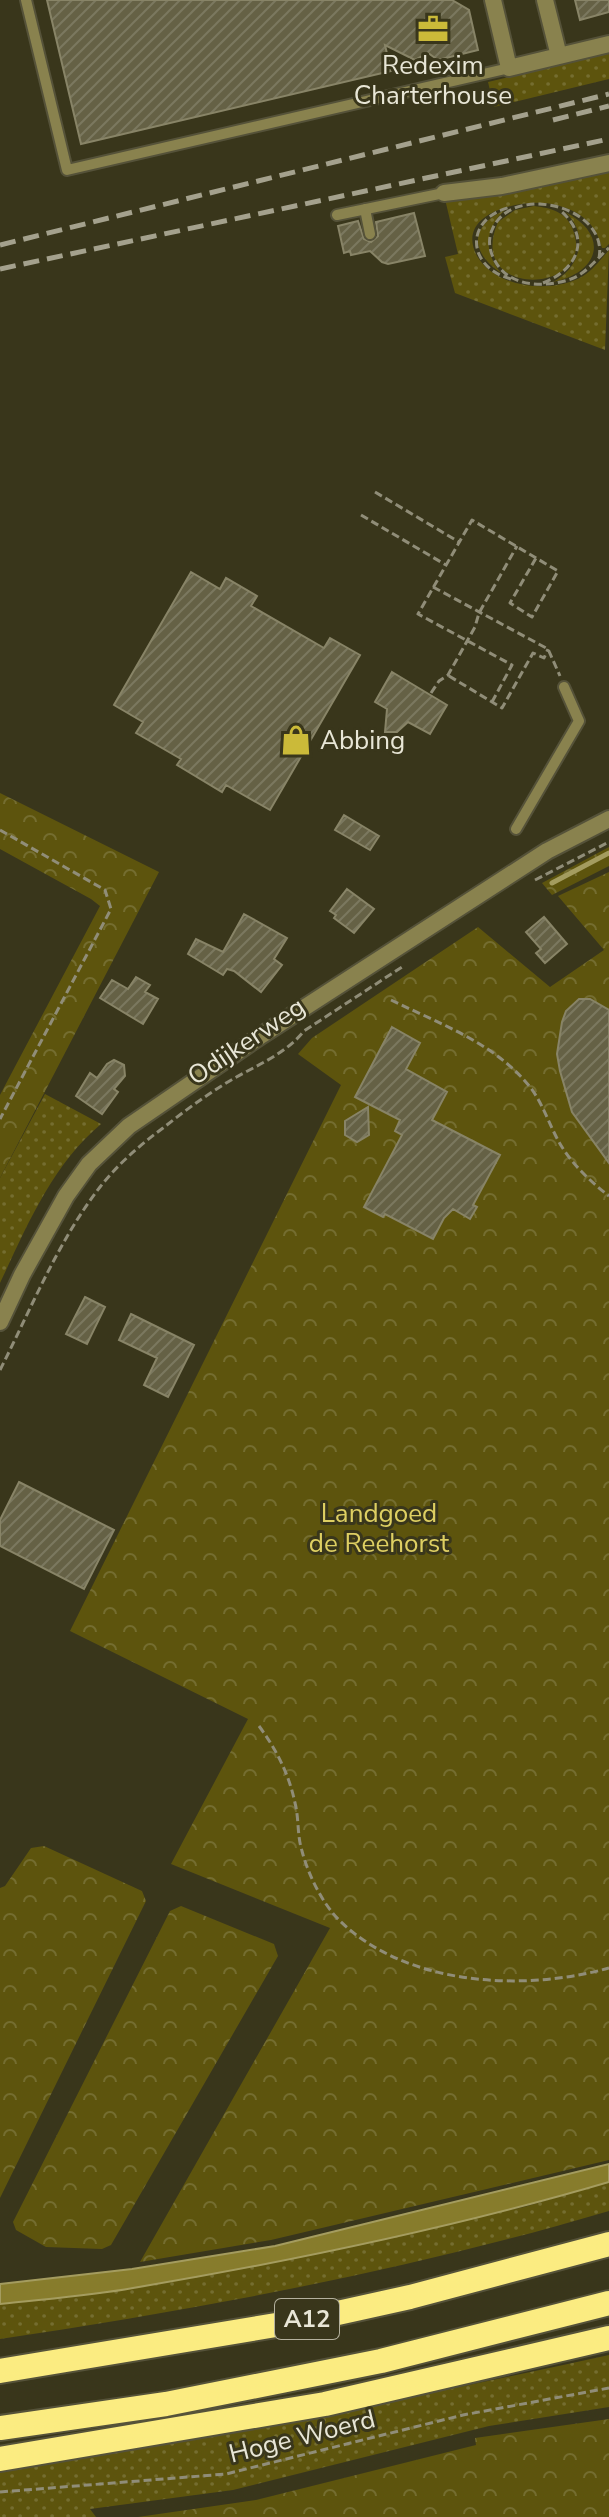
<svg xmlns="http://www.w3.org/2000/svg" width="609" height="2517" viewBox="0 0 609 2517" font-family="'Nunito Sans',sans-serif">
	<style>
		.grass { fill: url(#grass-dots) }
		.forest { fill: url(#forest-crowns) }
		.water { fill: #877c2c; stroke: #a49c5f; stroke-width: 2 }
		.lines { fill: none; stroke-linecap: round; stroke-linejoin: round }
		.stream { stroke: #a49c5f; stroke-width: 5 }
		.building { fill: url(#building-hatch); stroke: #888467; stroke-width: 2 }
		.service-casing { stroke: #555239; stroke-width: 14 }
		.minor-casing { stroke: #555239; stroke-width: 20 }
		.tertiary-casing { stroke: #555239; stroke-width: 20 }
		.motorway-casing { stroke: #555239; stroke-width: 28 }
		.path { stroke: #908d78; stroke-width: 3; stroke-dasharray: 8 4; stroke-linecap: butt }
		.service { stroke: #89824e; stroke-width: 10 }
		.minor { stroke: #89824e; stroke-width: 16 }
		.tertiary { stroke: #89824e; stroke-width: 16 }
		.motorway { stroke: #fbec81; stroke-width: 24 }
		.rail { stroke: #a4a18d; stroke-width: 5; stroke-dasharray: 16 8; stroke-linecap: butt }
		.labels { text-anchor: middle; stroke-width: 6; stroke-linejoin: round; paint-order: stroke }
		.shield { fill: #39361b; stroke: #b4b19e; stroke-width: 2 }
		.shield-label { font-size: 24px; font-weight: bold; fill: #e8e6d6 }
		.poi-label { font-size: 26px; fill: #e8e6d6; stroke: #39361b }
		.street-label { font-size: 26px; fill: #e8e6d6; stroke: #39361b }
		.park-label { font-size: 26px; fill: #decf62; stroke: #39361b }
	</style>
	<defs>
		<pattern id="grass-dots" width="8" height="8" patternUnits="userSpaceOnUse" patternTransform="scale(2)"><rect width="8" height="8" fill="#5d540d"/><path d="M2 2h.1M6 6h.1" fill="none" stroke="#746d30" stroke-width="1.8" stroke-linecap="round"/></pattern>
		<pattern id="forest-crowns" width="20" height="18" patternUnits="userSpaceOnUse" patternTransform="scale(2)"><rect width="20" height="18" fill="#5d540d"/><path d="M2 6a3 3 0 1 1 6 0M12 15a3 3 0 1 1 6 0" fill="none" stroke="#746d30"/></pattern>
		<pattern id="building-hatch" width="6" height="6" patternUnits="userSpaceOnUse" patternTransform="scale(2)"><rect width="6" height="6" fill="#656145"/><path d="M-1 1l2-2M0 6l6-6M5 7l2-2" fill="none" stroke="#7b785f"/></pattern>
	</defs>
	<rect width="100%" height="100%" fill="#39361b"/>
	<path class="grass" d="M609,53V79L494,107L488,82Z
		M609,169V244L605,248H602C596,223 580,211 556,205C527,197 453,211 477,256C496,289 553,294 583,276C593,270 601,259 609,250L605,350L455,293L445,257L458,254L445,199Z
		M534,206C551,208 567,212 573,230C598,295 464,300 498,222L515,210Z
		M505,210C485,228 483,252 501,273C470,252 469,226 505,210Z
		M565,212C609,234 601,272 553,282C580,268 590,234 565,212Z
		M45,1094L101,1124C52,1165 27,1226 0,1283V1178Z
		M609,2182V2211C410,2270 206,2308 0,2339V2304L131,2289L524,2207Z
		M609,2355V2407L489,2426L233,2490L90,2509L96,2517H0V2470C205,2440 407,2399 609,2355Z"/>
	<path class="forest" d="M0,793L159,872L0,1178V1095L100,906L91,899L0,849Z
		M609,847V866L552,895L542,883Z
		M609,872V2160L271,2240L140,2262L330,1928L171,1864L248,1719L70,1631L341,1085L298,1054L312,1038L478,927L550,987L604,950L558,896Z
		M44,1846L142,1891L146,1901L0,2198V1888L5,1886L31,1848Z
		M181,1906L274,1944L278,1956L111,2245L102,2249L46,2247L16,2230L13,2222L170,1911Z
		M609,2419V2517H138L256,2500L476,2445L475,2438Z"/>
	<path class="water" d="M609,2164V2182C453,2228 293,2261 133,2288C89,2296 44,2299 0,2304V2284L132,2269L275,2246Z"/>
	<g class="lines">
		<path class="stream" d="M552,883L609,853"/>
	</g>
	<path class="building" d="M47,0H452L469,10L478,50L438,60L428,53L415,60L385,45L391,71L81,144Z
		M575,0H609V12L580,20Z
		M414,213L425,256L388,264L382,262L370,251L351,255L350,251L344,253L338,226L358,221L364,239L371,242L378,236L376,222Z
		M191,572L220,589L226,578L257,596L251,606L324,648L330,638L360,655L270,810L226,785L222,792L177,765L181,759L136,733L143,722L114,705Z
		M392,672L447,705L430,734L408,722L397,732H385L387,709L375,702Z
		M344,815L379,836L370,850L335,830Z
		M347,889L374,909L354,933L334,918L336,915L330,911Z
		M244,914L287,938L274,959L282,965L261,992L234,971L227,969L223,975L188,954L196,939L223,952Z
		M544,917L567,944L545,963L536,953L541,949L526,932Z
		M136,977L150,985L145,992L158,999L143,1024L100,998L112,980L128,989Z
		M579,999H590L609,1010V1163L572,1112L560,1071L557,1054L562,1022L566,1011Z
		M392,1027L420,1043L406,1069L447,1092L432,1120L500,1155L473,1205L477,1207L470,1219L453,1209L444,1218L433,1239L385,1214L383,1217L364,1207L402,1135L395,1131L400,1120L355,1097Z
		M114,1060L124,1065L125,1076L114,1089L118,1092L102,1114L76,1096L90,1073L97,1078L107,1064Z
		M368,1107L369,1135L357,1142L345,1135V1121Z
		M85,1297L105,1307L87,1344L66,1334Z
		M131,1314L194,1345L168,1397L144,1385L157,1358L119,1340Z
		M19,1482L114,1530L84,1589L0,1546V1520Z"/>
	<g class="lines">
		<g class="service-casing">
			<path id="service" d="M26,0L67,170L509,68
				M365,209L370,234
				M337,215L444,193
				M516,829L579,721L564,687"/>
		</g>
		<g class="minor-casing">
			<path id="minor" d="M493,0L509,68L609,44
				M545,0L559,56
				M444,193L502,186L609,163"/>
		</g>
		<g class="tertiary-casing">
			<path id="tertiary" d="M0,1322L22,1275L66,1196L89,1164L129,1126L262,1035L547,851L609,819"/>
		</g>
		<g class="motorway-casing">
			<path id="motorway" d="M0,2371L306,2320L410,2297L609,2244
				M0,2428L166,2404L381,2361L609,2303
				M0,2459L325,2404L609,2338"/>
		</g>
		<path class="path" d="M599,258C609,206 511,182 492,230C488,239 489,250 494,259C508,288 545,288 571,279C587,273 596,259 609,248
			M511,279C466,267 464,218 511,207
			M543,283C578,269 592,238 560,210
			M375,492L459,542
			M361,515L446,565
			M433,587L548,649L560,676
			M449,676L502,708L533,653L544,658L548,649
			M431,693L439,681L448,675L475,627L479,613L517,546
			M492,702L512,665L418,614L472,520L558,571L532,617L510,603L536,558
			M0,830L105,890L111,909L0,1119
			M535,880L609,842
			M391,1000C440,1024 495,1043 530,1087C544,1105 550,1128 562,1147C574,1166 591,1182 609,1196
			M0,1370C31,1309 58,1241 100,1187C118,1164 140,1145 163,1128C182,1113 202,1098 223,1085C251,1067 283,1057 304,1031L405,965
			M259,1726C276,1749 289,1774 295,1803C299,1818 297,1835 302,1851C308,1874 322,1903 339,1920C406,1986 523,1992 609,1968
			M0,2492L226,2474L463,2415L609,2388"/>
		<use href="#service" class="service"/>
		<use href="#minor" class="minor"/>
		<use href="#tertiary" class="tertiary"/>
		<use href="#motorway" class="motorway"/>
		<path class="rail" d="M553,120L609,106
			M0,245L609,94
			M0,269L609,139"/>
	</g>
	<defs>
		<g id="office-bare" transform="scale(2.4)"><path d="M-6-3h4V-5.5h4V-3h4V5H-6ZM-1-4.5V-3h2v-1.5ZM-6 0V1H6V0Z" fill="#cbba39" stroke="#39361b" stroke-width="2.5" paint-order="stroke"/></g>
		<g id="shop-bare" transform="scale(2.4)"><path d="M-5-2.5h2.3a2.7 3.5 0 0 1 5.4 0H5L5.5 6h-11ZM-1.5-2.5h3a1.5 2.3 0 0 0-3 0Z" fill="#cbba39" stroke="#39361b" stroke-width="2.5" paint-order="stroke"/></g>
	</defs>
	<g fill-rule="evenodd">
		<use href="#office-bare" x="433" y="29"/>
		<use href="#shop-bare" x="296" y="740"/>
	</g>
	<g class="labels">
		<rect class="shield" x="275" y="2299" width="64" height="40" rx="6"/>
		<g class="shield-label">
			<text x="307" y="2327">A12</text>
		</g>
		<g class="poi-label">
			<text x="433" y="74">Redexim<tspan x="433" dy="30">Charterhouse</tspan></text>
			<text x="320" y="749" text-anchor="start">Abbing</text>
		</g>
		<g class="street-label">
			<text transform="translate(246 1041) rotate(-34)" y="9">Odijkerweg</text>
			<text transform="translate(302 2436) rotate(-14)" y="9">Hoge Woerd</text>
		</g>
		<g class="park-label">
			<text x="379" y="1522">Landgoed<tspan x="379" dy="30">de Reehorst</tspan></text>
		</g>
	</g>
</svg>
